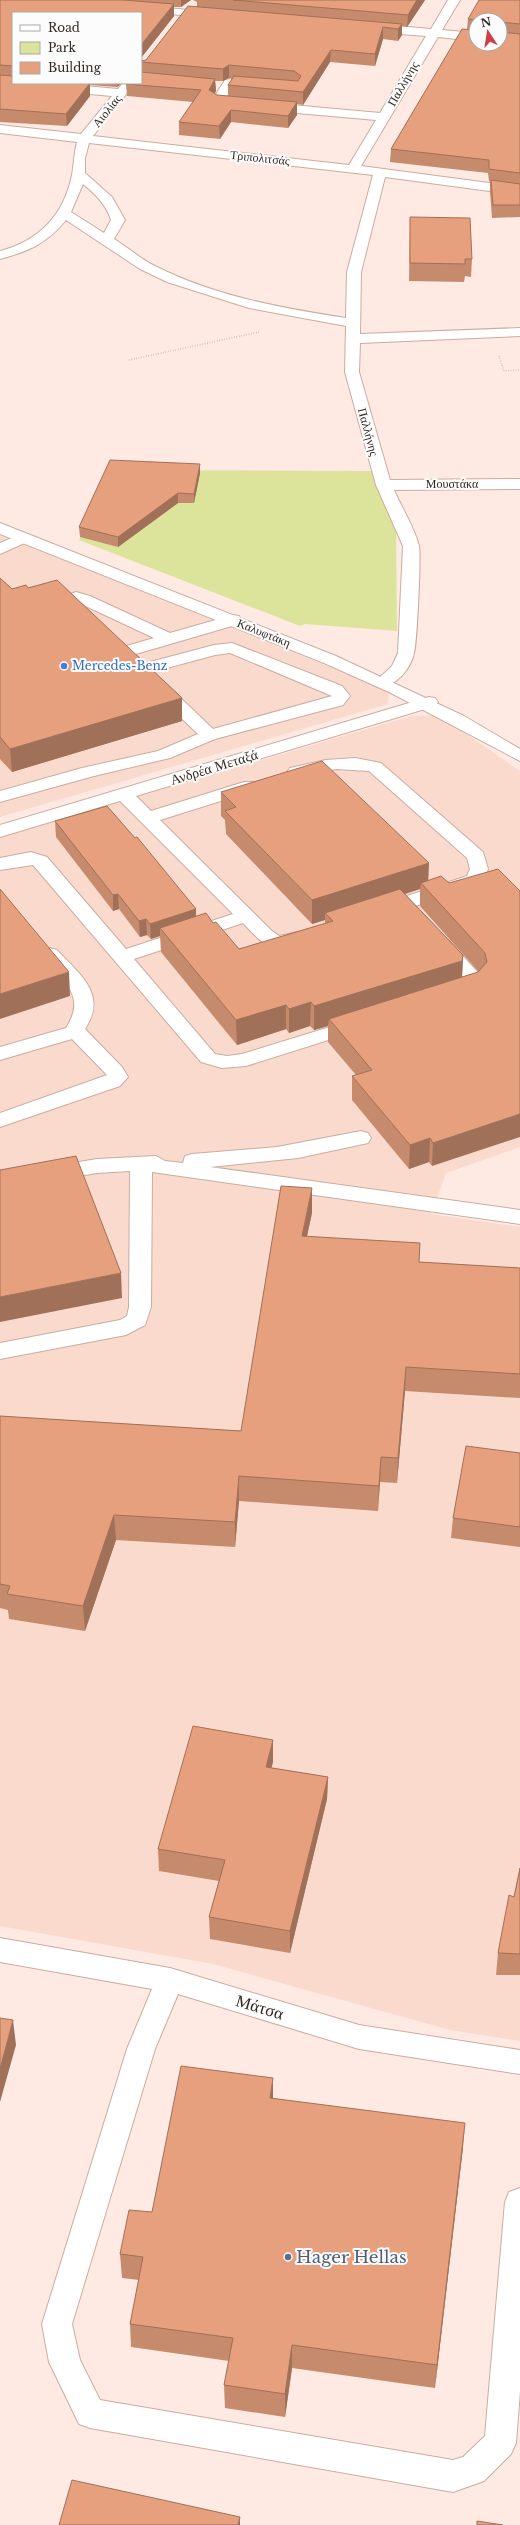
<svg xmlns="http://www.w3.org/2000/svg" width="520" height="2525" viewBox="0 0 520 2525" font-family="'Libre Baskerville',serif">
	<style>
		.built { fill: #fadacd }
		.green { fill: #dce49b }
		.lines { fill: none; stroke-linecap: round; stroke-linejoin: round }
		.minor-casing { stroke: #cbaca0; stroke-width: 2 }
		.major-casing { stroke: #cbaca0; stroke-width: 2 }
		.path { stroke: #b09f99; stroke-width: 1.5; stroke-dasharray: 0.5 2; stroke-linecap: butt }
		.minor { fill: #fff; fill-rule: evenodd }
		.major { fill: #fff; fill-rule: evenodd }
		.wall { fill: #c68a6c; fill-rule: evenodd }
		.shaded-wall { fill: #a17058 }
		.building { fill: #e6a07d; stroke: #a17058 }
		.shop-dot { fill: #3f7fe0; stroke: #fcfcfc; stroke-width: 1.5 }
		.service-dot { fill: #5c6f8a; stroke: #fcfcfc; stroke-width: 1.5 }
		.labels { text-anchor: middle; stroke-width: 4; stroke-linejoin: round; paint-order: stroke }
		.far-street-label { font-size: 12px; fill: #352924; stroke: #fcfcfc }
		.far-shop-label { font-size: 12px; fill: #366cbe; stroke: #fcfcfc; text-anchor: start }
		.street-label { font-size: 14px; fill: #352924; stroke: #fcfcfc }
		.near-street-label { font-size: 17px; fill: #352924; stroke: #fcfcfc }
		.near-service-label { font-size: 17px; fill: #4e5e75; stroke: #fcfcfc; text-anchor: start }
	</style>
	<rect width="100%" height="100%" fill="#feeae3"/>
	<path class="built" d="M0,533L389,691L388,704L0,817Z
		M439,715L520,771V1147L446,1173L431,1214L520,1227V2041L450,2030L213,1964L0,1926V837L411,716Z"/>
	<path class="green" d="M111,470L371,471L396,530L397,631L305,624L300,626L79,540Z"/>
	<g class="lines">
		<g class="minor-casing">
			<path id="minor" d="M448,0H460L442,30L476,33V41L438,37L361,166L520,187V195L385,177L361,272L360,334L520,328V336L360,343L359,372L390,480L520,479V489L394,490C401,506 415,529 419,546C421,555 417,643 414,653C411,668 395,689 379,685L376,681L392,666L398,653L403,546L376,485L345,372L346,326L249,308L167,282L140,269L66,220C48,243 27,252 0,259V251C39,241 64,215 72,175C74,164 74,153 77,142L0,133V125L81,134L112,96L0,86V78L13,80V83H51L118,89L123,83H135L93,136L349,165L376,120L217,106L211,102L225,80C233,78 256,78 261,85L255,89L233,87L225,99L380,113L426,36L373,32L367,28L373,24L431,29ZM89,143L373,175L347,272L346,318C281,308 214,296 155,266C140,259 128,247 114,239L125,220L112,197L85,173V158ZM83,184C95,194 106,204 111,220L104,233L71,212Z
				M143,6L213,12L219,15L213,18L139,11L137,9Z
				M23,533L31,538L29,541L0,554V543Z
				M76,592L90,596L170,633L233,615L239,616L241,620L239,624L122,658L116,657L114,653L116,649L154,638L77,602L89,616L87,620H75L62,608L60,600L62,597Z
				M232,643L342,686L350,696L343,705L215,739L170,758L94,776L0,802V791L82,768L158,751L198,734L155,693L152,689L155,685H167L213,729L332,696L230,653L215,655L141,675L135,674L132,670L135,666L214,645Z
				M429,697L435,698L438,702L435,706L136,796L151,811L244,782H256L259,786L256,790L160,820L272,931L279,936L298,932L305,934L308,938L305,942C268,951 269,950 243,923L134,959L215,1054L227,1056L242,1054L356,1019L363,1021L366,1025L363,1029L246,1066L222,1068L201,1062L33,865L0,870V858L31,852L47,857L126,949L233,914L120,801L0,837V825Z
				M355,758L381,763L483,852L488,869L482,884L391,914H377L374,910L377,906L467,876L470,869L467,858L369,771L336,769L296,777L290,776L287,772L290,768L326,760Z
				M441,938L448,940L482,977L484,984C476,995 464,1000 451,997L448,993L451,989L464,983L463,979L431,944L434,940Z
				M50,948L57,950C80,975 108,994 85,1029L122,1067L128,1077L120,1086L0,1127V1113L107,1075L72,1039L0,1060V1047L66,1028C89,992 59,981 40,954L43,950Z
				M361,1131L368,1133L371,1138L368,1143L298,1158L210,1167L520,1210V1224L152,1172L151,1307L145,1325L126,1335L0,1359V1343L120,1320L127,1316L129,1307L130,1171L97,1173L0,1189V1175L97,1159L156,1156L165,1161L183,1163L185,1156L192,1154L277,1147Z
				M0,1938L170,1968L359,2025L520,2050V2074L359,2049L178,1994L155,2049L72,2324L80,2360L100,2400L453,2460L463,2457L485,2436L505,2202L509,2192L520,2188V2391L516,2443L511,2454L484,2481L453,2492L90,2428L79,2424L49,2362L42,2324L127,2049L152,1989L0,1962Z"/>
		</g>
		<g class="major-casing">
			<path id="major" d="M0,523L336,656L464,716L520,749V761L389,692L324,663L0,534Z"/>
		</g>
		<path class="path" d="M499,356L504,371L520,370
			M129,360L259,332"/>
		<use href="#minor" class="minor"/>
		<use href="#major" class="major"/>
	</g>
	<path class="wall" d="M0,0H191L181,7H174V16L141,58V13H13V83H122L117,87L90,85V96L67,126L0,122Z
		M193,0H425L407,27L402,26V35L398,41L383,39L375,66L330,62L303,105L297,104V115L288,128L231,122L220,139L179,135V122L193,102L127,96L126,84L141,83V61L146,60L197,6V2ZM229,78H233L228,85V96L217,95L214,93L216,91L215,81H223Z
		M520,0V217L492,218L490,192V182L489,181L488,173L390,162L391,149L467,29L468,19ZM476,20H500V44H476Z
		M410,217L472,259L471,277L465,276L464,282L409,281Z
		M200,473L194,503H178L118,547L80,537L79,527Z
		M0,578L12,589L28,588L182,698V721L12,772L0,759Z
		M221,792L428,881L520,891L432,1166L429,1162L409,1169L352,1100V1076L356,1075L328,1042V1026L314,1030L310,1026L289,1033L286,1029L237,1045L161,952L160,936L151,939L147,935L140,937L119,909L113,911L56,837L55,821L196,909V916L213,923L239,949L325,924V920L312,924L226,834L225,820L221,816ZM420,889V906L478,971V972L462,977L463,955L405,894Z
		M312,1213L307,1237L419,1262L520,1268V1398L405,1391L397,1483L380,1482L378,1511L239,1501L235,1547L116,1540L85,1631L9,1619L8,1610L0,1608V1416L241,1431Z
		M520,1453V1547L451,1538L453,1518Z
		M273,1762L271,1768L328,1777L327,1799L290,1953L210,1939L209,1917L219,1881L159,1871L158,1849Z
		M520,1868V1975H496L498,1953L514,1897Z
		M273,2098L463,2147L435,2388L292,2368L285,2417L225,2408L224,2385L229,2361L131,2347L130,2324L139,2280L122,2278L120,2254L152,2212Z"/>
	<path class="shaded-wall" d="M181,0H191L181,7Z
		M417,0H425L407,27L408,15Z
		M174,4V16L141,58V45Z
		M402,24V35L398,41V29Z
		M383,27V39L375,66V54Z
		M331,50L330,62L303,105V92Z
		M229,65V78L223,81V69Z
		M215,79L216,91L210,102L209,90Z
		M90,83V96L67,126L66,114Z
		M117,83H122L117,87Z
		M297,102V115L288,128V116Z
		M231,110V122L220,139L219,126Z
		M200,464V473L194,503V494Z
		M178,493V503L118,547V537Z
		M182,698V721L12,772L10,749Z
		M429,863L428,887L421,883L420,889L330,918L325,913V920L312,924V900Z
		M118,894L119,909L113,911V895Z
		M196,909V925L160,928V936L151,939L150,924Z
		M146,919L147,935L140,937L139,921Z
		M463,955L462,979L329,1019L328,1026L314,1030V1006Z
		M69,972L70,996L0,1019V994Z
		M311,1002L310,1026L289,1033V1009Z
		M286,1005V1029L237,1045L236,1020Z
		M520,1114V1137L432,1166L433,1143Z
		M430,1138L429,1162L409,1169L410,1145Z
		M312,1188V1213L301,1261L302,1236Z
		M121,1273L122,1298L0,1322V1297Z
		M406,1367L405,1391L397,1483L398,1458Z
		M381,1457L380,1482L378,1511L379,1486Z
		M239,1476V1501L235,1547V1522Z
		M114,1515L116,1540L85,1631L83,1606Z
		M273,1740V1762L266,1789V1767Z
		M328,1777L327,1799L290,1953V1931Z
		M13,2020L16,2045L0,2102V2069Z
		M273,2078V2103L270,2098Z
		M465,2123L463,2147L435,2388L437,2365Z
		M292,2345V2368L285,2417V2394Z
		M240,2517V2525H238Z"/>
	<path class="building" d="M0,0H123L174,4L141,45V13H13V67V66L0,65Z
		M233,0H417L408,15Z
		M479,0H520V24L500,22V20H477L468,19Z
		M188,6L402,24L398,29L383,27L375,54L331,50L303,92L228,85L234,76L298,81L301,76L294,71L229,65L223,69L141,62V61L146,60Z
		M462,29L476,30V44H500V32L520,34V173L489,169V160L391,149Z
		M141,72L215,79L209,90L217,95L297,102L288,116L231,110L219,126L179,122L201,90L126,84L141,83Z
		M0,75L13,76V83H90L66,114L0,109Z
		M491,180L520,184V205H493Z
		M410,217L470,218L472,259H465V264L410,263Z
		M110,460L200,464L194,494L178,493L118,537L79,527Z
		M0,578L12,589L26,585L28,588L57,580L182,698L10,749L0,737Z
		M322,761L429,863L312,900L225,811L236,807L221,792Z
		M107,806L135,838L137,837L196,909L150,924L146,919L139,921L118,894L113,895L55,821Z
		M498,869L520,891V1114L433,1143L430,1138L410,1145L352,1076L372,1070L329,1019L478,972L487,962L485,953L421,883L441,876L449,883Z
		M0,889L69,972L0,994Z
		M400,889L463,955L462,961L314,1006L311,1002L289,1009L286,1005L236,1020L160,928L206,913L213,923L216,922L239,949L333,921L325,913Z
		M76,1156L121,1273L0,1297V1170Z
		M281,1186L312,1188L302,1236L420,1243L419,1262L520,1268V1374L406,1367L398,1458L381,1457L379,1486L239,1476L235,1522L114,1515L83,1606L7,1594L10,1586L0,1584V1416L241,1431Z
		M466,1446L520,1453V1527L453,1518Z
		M193,1726L273,1740L266,1767L328,1777L290,1931L209,1917L225,1860L158,1849Z
		M520,1868V1954L498,1953L509,1895L514,1897Z
		M0,2018L13,2020L0,2069Z
		M181,2066L273,2078L270,2098L465,2123L437,2365L292,2345L285,2394L224,2385L233,2338L130,2324L143,2257L120,2254L129,2210L152,2212Z
		M72,2480L240,2517L238,2525H59Z
		M477,2521L503,2525H477Z"/>
	<circle class="shop-dot" cx="64" cy="666" r="4"/>
	<circle class="service-dot" cx="288" cy="2257" r="4"/>
	<g class="labels">
		<g class="far-street-label">
			<text transform="translate(403 84) rotate(-60)" y="4">Παλλήνης</text>
			<text transform="translate(107 111) rotate(-51)" y="4">Αιολίας</text>
			<text transform="translate(260 158) rotate(6)" y="4">Τριπολιτσάς</text>
			<text transform="translate(368 432) rotate(75)" y="4">Παλλήνης</text>
			<text x="452" y="488">Μουστάκα</text>
			<text transform="translate(264 633) rotate(22)" y="4">Καλυφτάκη</text>
		</g>
		<g class="far-shop-label">
			<text x="72" y="670">Mercedes-Benz</text>
		</g>
		<g class="street-label">
			<text transform="translate(214 767) rotate(-17)" y="5">Ανδρέα Μεταξά</text>
		</g>
		<g class="near-street-label">
			<text transform="translate(260 2007) rotate(17)" y="6">Μάτσα</text>
		</g>
		<g class="near-service-label">
			<text x="296" y="2263">Hager Hellas</text>
		</g>
	</g>
	<rect x="12" y="12" width="130" height="72" fill="#fcfcfc" stroke="#aca8a6"/>
	<rect x="20" y="25" width="20" height="6" fill="#ffffff" stroke="#aca8a6"/>
	<text x="48" y="32" font-size="12" fill="#352924">Road</text>
	<rect x="20" y="42" width="20" height="12" fill="#dce49b" stroke="#aca8a6"/>
	<text x="48" y="52" font-size="12" fill="#352924">Park</text>
	<rect x="20" y="62" width="20" height="12" fill="#e6a07d" stroke="#aca8a6"/>
	<text x="48" y="72" font-size="12" fill="#352924">Building</text>
	<g transform="translate(488 32) rotate(348)"><circle r="19" fill="#fcfcfc" stroke="#aca8a6"/>
	<path d="M0-3L7 15L0 10L-7 15Z" fill="#cd3d4a"/>
	<text y="-6" font-size="11" font-weight="bold" text-anchor="middle" fill="#352924">N</text>
	</g>
</svg>
